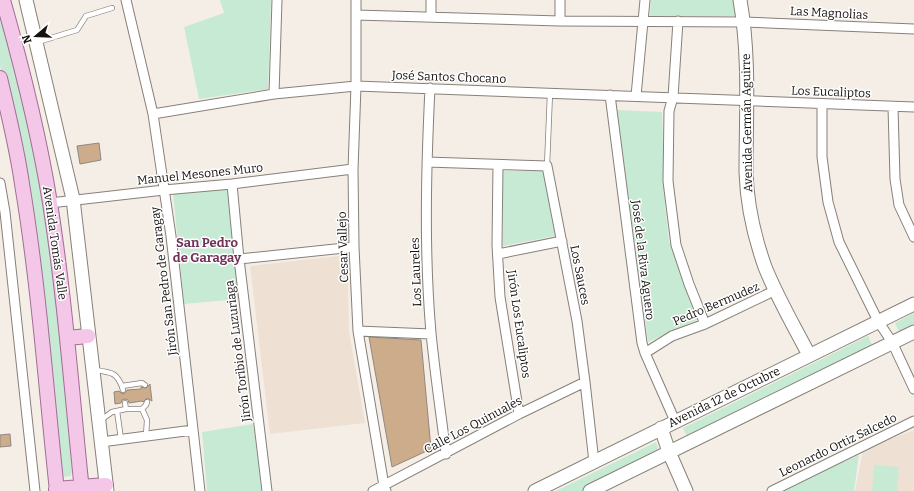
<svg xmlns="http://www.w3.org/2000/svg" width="914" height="491" viewBox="0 0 914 491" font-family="Bitter,serif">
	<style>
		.built { fill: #eee1d4 }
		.green { fill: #c7ead5 }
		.building { fill: #cdac8b; stroke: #8f8882 }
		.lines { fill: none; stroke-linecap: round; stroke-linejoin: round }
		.lane-casing { stroke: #878079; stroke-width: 6 }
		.street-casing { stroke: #878079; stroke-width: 11 }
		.secondary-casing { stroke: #878079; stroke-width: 15 }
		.primary-casing { stroke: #a06e92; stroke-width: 16 }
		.lane { stroke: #fff; stroke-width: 4.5 }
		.street { stroke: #fff; stroke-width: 9 }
		.secondary { stroke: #fff; stroke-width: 13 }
		.primary { stroke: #f4c6e8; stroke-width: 14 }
		.labels { text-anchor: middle; stroke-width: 3; stroke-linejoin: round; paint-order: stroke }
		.street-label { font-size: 12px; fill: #14110f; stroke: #fff }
		.neighbourhood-label { font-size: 13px; font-weight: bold; fill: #713257; stroke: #fff }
	</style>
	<rect width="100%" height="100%" fill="#f5eee6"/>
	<path class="built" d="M347,255L349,331L365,423L270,434L250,266Z
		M914,430V491H855L863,450Z"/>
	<path class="green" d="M220,0H271L268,89L199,99L184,27L224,13Z
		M651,0H734L737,16H650Z
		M0,8L36,153L51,241L72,470L71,476L63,477L60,475L16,133L0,66Z
		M617,110L662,112L665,206L669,241L697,320L648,342Z
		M503,171H543L555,236L503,246Z
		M228,188L239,299L184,304L173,193Z
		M914,313V332L902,338L895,323Z
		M868,336L875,351L688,440L683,428Z
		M253,424L262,491H207L202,432Z
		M656,442L660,453L583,491H556Z
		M859,455L854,491H779Z
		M874,465L899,467L897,491H872Z"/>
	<path class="building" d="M99,143L101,160L80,164L77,146Z
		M369,337L421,340L431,449L392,467Z
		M150,384L152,401L147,398L143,402L142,401L129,403L128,400L125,399L122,400L121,403L115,404L114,392L119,391L121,393L124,394L127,390L141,389V387L146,388Z
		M10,434L11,446L0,447V435Z"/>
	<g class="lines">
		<g class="lane-casing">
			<path id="lane" d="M38,42L77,30L86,16L112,8
				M547,166L550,93
				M94,370C111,372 118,372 123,390
				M122,386L142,383L145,385
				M125,403L126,409
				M142,409L146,405L147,402
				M117,411L121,439
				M101,420L112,412L126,409H142L147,420L146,436"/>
		</g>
		<g class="street-casing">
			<path id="street" d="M126,0L153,114L171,236L200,491
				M356,0V86L353,169L354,247L358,331L384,486L386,491
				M356,15L560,21L744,22L914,29
				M431,17V0
				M560,21V0
				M678,21L673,97L669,111L668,181L676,245L689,284L705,324
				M430,88C426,170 424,252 431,333C435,374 441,414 446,454
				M274,94L277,0
				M610,95L642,343L645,353L675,421
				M636,96L645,0
				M822,105V157L828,202L839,242L878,321L892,342L914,389
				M893,107L895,179L899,205L914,237
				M153,114L274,94L356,86L914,107
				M427,162L547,166L577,321L585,382L594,462
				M498,165L497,245L500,297L519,414
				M0,183L5,212L35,491
				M232,184L239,259L267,491
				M50,203L164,190L232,184L353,169
				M498,254L562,241
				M239,259L354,247
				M358,331L431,334
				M645,353L672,336L705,324L776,290
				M101,442L193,430
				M373,491L519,414L585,382
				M772,491L914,421"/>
		</g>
		<g class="secondary-casing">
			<path id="secondary" d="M26,0L73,199L107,491
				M740,0C750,57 746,114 746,172C747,205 754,236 765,267C777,297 794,326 809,355
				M661,428L669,452L686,491
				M535,491L914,304
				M590,491L914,332"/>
		</g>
		<g class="primary-casing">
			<path id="primary" d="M3,0C22,67 39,134 50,203C65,298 72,395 82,491
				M0,78C8,113 17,148 22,184C39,286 46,389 57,491
				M67,338L88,336
				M56,489L106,485"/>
		</g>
		<use href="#lane" class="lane"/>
		<use href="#street" class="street"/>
		<use href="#secondary" class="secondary"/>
		<use href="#primary" class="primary"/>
	</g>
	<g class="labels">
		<g class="street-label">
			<text transform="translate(829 13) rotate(3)" y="4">Las Magnolias</text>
			<text transform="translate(449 77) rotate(2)" y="4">José Santos Chocano</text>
			<text transform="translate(831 92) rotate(2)" y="4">Los Eucaliptos</text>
			<text transform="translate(747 123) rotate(-91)" y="4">Avenida Germán Aguirre</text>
			<text transform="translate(200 174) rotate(-6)" y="4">Manuel Mesones Muro</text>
			<text transform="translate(55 243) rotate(82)" y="4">Avenida Tomás Valle</text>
			<text transform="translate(343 247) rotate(-92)" y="4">Cesar Vallejo</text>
			<text transform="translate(643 260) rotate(83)" y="4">José de la Riva Aguero</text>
			<text transform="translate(416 272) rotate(-92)" y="4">Los Laureles</text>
			<text transform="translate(580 275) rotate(79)" y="4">Los Sauces</text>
			<text transform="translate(164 281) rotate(-97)" y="4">Jirón San Pedro de Garagay</text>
			<text transform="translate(716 304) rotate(-23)" y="4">Pedro Bermudez</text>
			<text transform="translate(519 324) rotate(82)" y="4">Jirón Los Eucaliptos</text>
			<text transform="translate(238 351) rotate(-97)" y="4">Jirón Toribio de Luzuriaga</text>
			<text transform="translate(724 397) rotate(-26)" y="4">Avenida 12 de Octubre</text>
			<text transform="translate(473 425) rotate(-28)" y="4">Calle Los Quinuales</text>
			<text transform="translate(838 445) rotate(-26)" y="4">Leonardo Ortiz Salcedo</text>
		</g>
		<g class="neighbourhood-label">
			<text x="207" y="247">San Pedro<tspan x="207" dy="15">de Garagay</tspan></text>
		</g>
	</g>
	<g transform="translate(36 36) rotate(251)" stroke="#ffffff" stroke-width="3" paint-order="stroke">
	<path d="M0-3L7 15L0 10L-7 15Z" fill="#14110f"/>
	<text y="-6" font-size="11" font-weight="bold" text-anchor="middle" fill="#14110f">N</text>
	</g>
</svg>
